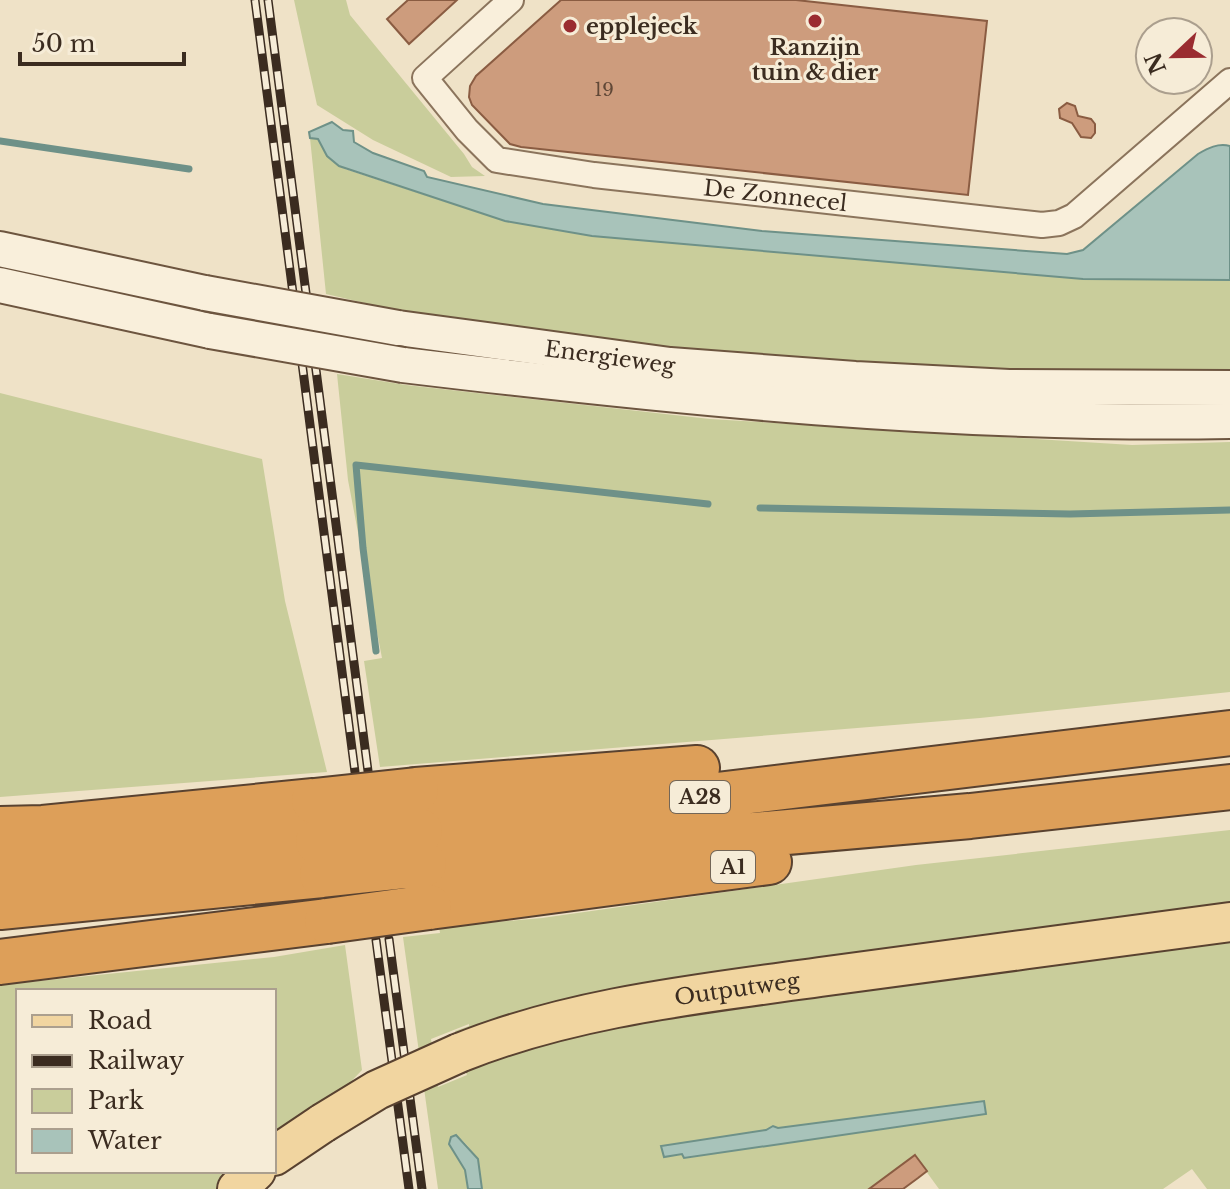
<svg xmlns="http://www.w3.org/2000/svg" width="1230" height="1189" viewBox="0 0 1230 1189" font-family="'Libre Baskerville',serif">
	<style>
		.green { fill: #c9cd9b }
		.water { fill: #a8c3ba; stroke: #6e9188; stroke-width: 2 }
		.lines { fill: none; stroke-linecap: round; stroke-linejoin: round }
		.stream { stroke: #6e9188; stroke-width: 7 }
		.building { fill: #cd9c7d; stroke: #8a5c42; stroke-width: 2 }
		.street-casing { stroke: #8b745c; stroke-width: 28 }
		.secondary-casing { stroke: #6d553f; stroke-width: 38 }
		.primary-casing { stroke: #594230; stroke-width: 42 }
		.highway-casing { stroke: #594230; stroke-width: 48 }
		.street { stroke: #f9efdb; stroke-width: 24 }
		.secondary { stroke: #f9efdb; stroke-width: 34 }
		.primary { stroke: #f1d5a0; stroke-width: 38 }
		.highway { stroke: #dd9f59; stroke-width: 44 }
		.rail-casing { stroke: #3b2c20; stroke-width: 9 }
		.rail { stroke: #f6ecd7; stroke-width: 6; stroke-dasharray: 18; stroke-linecap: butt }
		.secondary-bridge-casing { stroke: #6d553f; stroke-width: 38; stroke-linecap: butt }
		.primary-bridge-casing { stroke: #594230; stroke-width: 42; stroke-linecap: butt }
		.highway-bridge-casing { stroke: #594230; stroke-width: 48; stroke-linecap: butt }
		.secondary-bridge { stroke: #f9efdb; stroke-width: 34 }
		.primary-bridge { stroke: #f1d5a0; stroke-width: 38 }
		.highway-bridge { stroke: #dd9f59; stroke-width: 44 }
		.poi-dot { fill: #9a2c30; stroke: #f6ecd7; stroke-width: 3 }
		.labels { text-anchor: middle; stroke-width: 6; stroke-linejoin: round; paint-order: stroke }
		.number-label { font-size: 18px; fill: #604837 }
		.shield { fill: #f6ecd7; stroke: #736657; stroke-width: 2 }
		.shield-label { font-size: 20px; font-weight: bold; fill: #3b2c20 }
		.poi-label { font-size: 22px; font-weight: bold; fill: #3b2c20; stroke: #f6ecd7; text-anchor: start }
		.street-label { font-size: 22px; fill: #3b2c20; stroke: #f6ecd7 }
	</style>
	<rect width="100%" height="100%" fill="#efe2c7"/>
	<path class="green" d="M294,0H346L350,15L464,154L472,167L485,176L451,177L373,140L317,105Z
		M310,138L318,139L332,161L345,169L505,221L592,236L1083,279L1230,280V373L1010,370L854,363L691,350L395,310L326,294Z
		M337,374L406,385L710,419L1132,445L1230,442V692L980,718L380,767L364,661L382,658L348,480Z
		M0,393L262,459L285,601L327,772L0,797Z
		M1230,830V908L456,1037L455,1031L469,1026V1024L431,1039L438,1087L467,1075L465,1070L559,1034L1230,933V1189H1207L1192,1169L1163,1189H939L915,1156L869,1189H482C480,1165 476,1149 455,1135L451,1137L450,1147L465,1170L468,1189H438L403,937L440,933L439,927L542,918L916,865Z
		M345,945L362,1070L342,1091L274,1143V991H18V1171H242L222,1189H0V985L274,957Z"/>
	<path class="water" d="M332,122L343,130L353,131L354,142L373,153L424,171L427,177L543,204L762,231L1067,254L1083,250L1198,154C1208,148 1218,143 1230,146V280L1083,279L592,236L505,221L339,166L327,156L318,139L310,138L309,132Z
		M984,1101L986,1114L684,1158L682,1154L664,1157L661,1146L766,1130L773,1126L778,1128Z
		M456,1135L478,1159L482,1189H468L465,1170L449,1144L451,1137Z"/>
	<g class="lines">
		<path class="stream" d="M0,141L189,169
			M760,508L1070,514L1230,510
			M376,651L363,548L356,465L708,504"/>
	</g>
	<path class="building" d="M408,0H457L409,44L387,19Z
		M561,0H796L987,21L968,195L521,147L510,144L472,105L469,97L470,86L476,76Z
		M1067,103L1075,106L1078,116L1091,119L1095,124V133L1091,138L1081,137L1072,123L1060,118L1059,109Z
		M915,1155L927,1171L918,1178L903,1189H869Z"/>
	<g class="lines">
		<g class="street-casing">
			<g id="street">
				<path id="s1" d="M511,0L425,78L467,130L497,160L594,175L1042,225L1059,223L1074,216L1230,81"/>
			</g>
		</g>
		<g class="secondary-casing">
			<g id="secondary">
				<path d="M0,249L205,293"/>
				<path d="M0,285L210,331"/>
				<path id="s2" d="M398,328L670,365L855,379L1009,387L1230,388"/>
				<path d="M403,365C678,398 953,426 1230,421"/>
			</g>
		</g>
		<g class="primary-casing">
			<g id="primary">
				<path id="s3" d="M459,1053C573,1007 699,994 820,977C957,959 1093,940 1230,922"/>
				<path d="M274,1156L323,1123"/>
				<path d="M237,1189L256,1171"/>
			</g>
		</g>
		<g class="highway-casing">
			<path id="highway" d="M416,790L697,768
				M0,829L43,828L314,801
				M420,831L1230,733
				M424,864L970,816L1230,787
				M0,873L318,842
				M0,907L322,875
				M429,907L769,862
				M0,962L327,921"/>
		</g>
		<use href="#street" class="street"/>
		<use href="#secondary" class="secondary"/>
		<use href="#primary" class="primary"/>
		<use href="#highway" class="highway"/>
		<g class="rail-casing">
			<path id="rail" d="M255,0L355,772
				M268,0L368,771
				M389,939L422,1189
				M376,940L409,1189"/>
		</g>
		<use href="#rail" class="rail"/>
		<g class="secondary-bridge-casing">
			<path id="secondary-bridge" d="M205,293L398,328
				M210,331L403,365"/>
		</g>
		<g class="primary-bridge-casing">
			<path id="primary-bridge" d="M323,1123L377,1090L459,1053"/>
		</g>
		<g class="highway-bridge-casing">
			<path id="highway-bridge" d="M314,801L416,790
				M318,842L420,831
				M322,875L424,864
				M327,921L429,907"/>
		</g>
		<use href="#secondary-bridge" class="secondary-bridge"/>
		<use href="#primary-bridge" class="primary-bridge"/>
		<use href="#highway-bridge" class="highway-bridge"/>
	</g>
	<g class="poi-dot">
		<circle cx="815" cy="21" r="8"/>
		<circle cx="570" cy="26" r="8"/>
	</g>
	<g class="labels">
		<g class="number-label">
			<text x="604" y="96">19</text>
		</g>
		<g class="shield">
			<rect x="670" y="781" width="60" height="32" rx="6"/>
			<rect x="711" y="851" width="44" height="32" rx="6"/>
		</g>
		<g class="shield-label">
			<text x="700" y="804">A28</text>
			<text x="733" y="874">A1</text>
		</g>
		<g class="poi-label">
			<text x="586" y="34">epplejeck</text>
			<text x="815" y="55" text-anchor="middle">Ranzijn<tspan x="815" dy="25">tuin &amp; dier</tspan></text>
		</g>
		<g class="street-label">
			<text dy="8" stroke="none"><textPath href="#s1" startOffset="506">De Zonnecel</textPath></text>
			<text dy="8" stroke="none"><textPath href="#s2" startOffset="214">Energieweg</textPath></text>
			<text dy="8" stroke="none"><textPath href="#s3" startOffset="286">Outputweg</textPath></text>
		</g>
	</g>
	<rect x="16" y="989" width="260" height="184" fill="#f6ecd7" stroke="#ab9f8e" stroke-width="2"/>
	<rect x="32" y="1015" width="40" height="12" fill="#f1d5a0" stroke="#ab9f8e" stroke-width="2"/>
	<text x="88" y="1029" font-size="24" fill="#3b2c20">Road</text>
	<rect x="32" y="1055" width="40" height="12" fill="#3b2c20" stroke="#ab9f8e" stroke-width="2"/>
	<text x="88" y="1069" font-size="24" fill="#3b2c20">Railway</text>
	<rect x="32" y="1089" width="40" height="24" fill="#c9cd9b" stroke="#ab9f8e" stroke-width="2"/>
	<text x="88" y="1109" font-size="24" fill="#3b2c20">Park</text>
	<rect x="32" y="1129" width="40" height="24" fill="#a8c3ba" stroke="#ab9f8e" stroke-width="2"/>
	<text x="88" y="1149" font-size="24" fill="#3b2c20">Water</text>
	<g transform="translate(1174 56) rotate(248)"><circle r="38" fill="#f6ecd7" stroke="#ab9f8e" stroke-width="2"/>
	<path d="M0-6L14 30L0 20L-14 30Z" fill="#9a2c30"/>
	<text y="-12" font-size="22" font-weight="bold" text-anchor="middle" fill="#3b2c20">N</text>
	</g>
	<path d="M20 52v12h164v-12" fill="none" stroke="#3b2c20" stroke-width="4"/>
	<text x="32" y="52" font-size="24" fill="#3b2c20" stroke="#f6ecd7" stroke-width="6" paint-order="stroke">50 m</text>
</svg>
